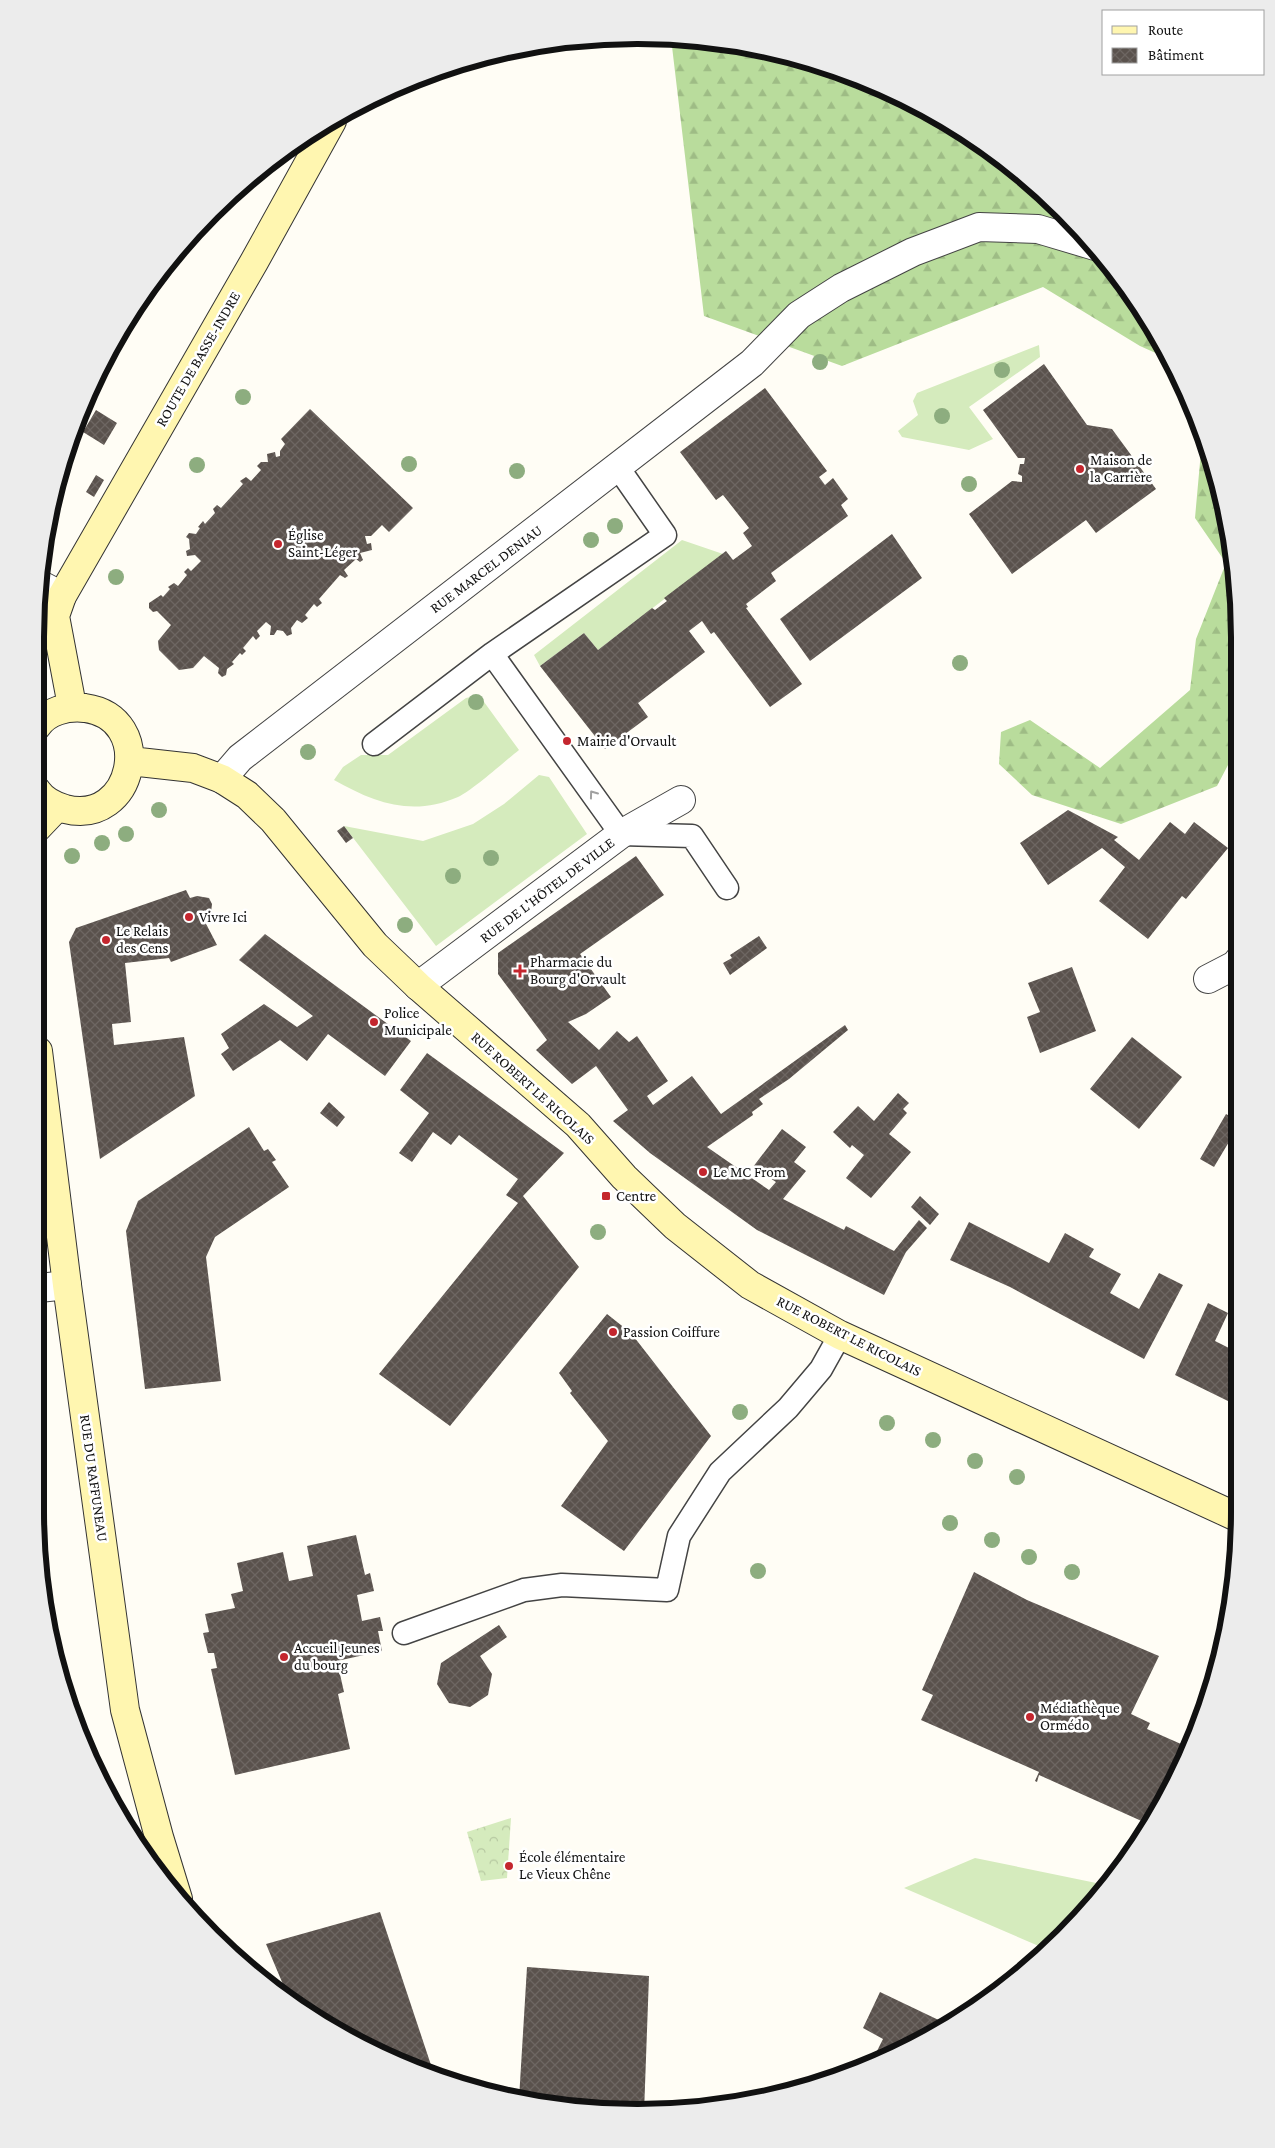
<svg xmlns="http://www.w3.org/2000/svg" width="1275" height="2148" viewBox="0 0 1275 2148" font-family="'Crimson Pro',serif">
	<style>
		.grass { fill: #d5ebbd }
		.forest { fill: url(#forest-firs) }
		.park { fill: url(#park-crowns) }
		.building { fill: url(#building-cross-hatch) }
		.lines { fill: none; stroke-linecap: round; stroke-linejoin: round }
		.lane-casing { stroke: #444; stroke-width: 25 }
		.street-casing { stroke: #444; stroke-width: 30 }
		.secondary-casing { stroke: #333; stroke-width: 30 }
		.lane { stroke: #fff; stroke-width: 22 }
		.street { stroke: #fff; stroke-width: 28 }
		.secondary { stroke: #fff6b0; stroke-width: 28 }
		.tree { fill: #8dad7f }
		.oneway { stroke: #a0a0a0 }
		.poi-dot { fill: #c4262e; stroke: #fff; stroke-width: 2 }
		.labels { text-anchor: middle; stroke-width: 5; stroke-linejoin: round; paint-order: stroke }
		.street-label { font-size: 15px; fill: #111; stroke: #fff }
		.poi-label { font-size: 15px; fill: #111; stroke: #fff; text-anchor: start }
		.rim { fill: none; stroke: #111; stroke-width: 6 }
	</style>
	<defs>
		<pattern id="forest-firs" width="22" height="20" patternUnits="userSpaceOnUse" patternTransform="scale(1.25)"><rect width="22" height="20" fill="#b9dc9c"/><path d="M5 1l3.5 6h-7zM16 11l3.5 6h-7z" fill="#9ebc85"/></pattern>
		<pattern id="park-crowns" width="20" height="18" patternUnits="userSpaceOnUse" patternTransform="scale(1.25)"><rect width="20" height="18" fill="#d5ebbd"/><path d="M2 6a3 3 0 1 1 6 0M12 15a3 3 0 1 1 6 0" fill="none" stroke="#b6c8a1"/></pattern>
		<pattern id="building-cross-hatch" width="8" height="8" patternUnits="userSpaceOnUse" patternTransform="scale(1.25)"><rect width="8" height="8" fill="#5a524d"/><path d="M0 0l8 8M0 8l8-8" fill="none" stroke="#6d6662"/></pattern>
	</defs>
	<rect width="100%" height="100%" fill="#fffdf5"/>
	<path class="grass" d="M1039,345L1040,357L969,407L993,439L969,450L902,437L898,431L918,415L913,401L917,393Z
		M682,540L723,554L598,650L584,633L540,666L534,655Z
		M479,695L519,750C505,761 473,790 458,797C412,817 375,803 334,780L343,767L361,755H388L466,698Z
		M539,775L549,777L587,834L436,946L344,826L423,841L473,824L504,804Z
		M975,1858L1106,1885L1064,1936L1048,1950L904,1888Z"/>
	<path class="forest" d="M671,38L755,47L868,81L972,137L1090,240L1159,336L1169,359L1140,346L1043,287L842,366L704,316Z
		M1202,440L1219,481L1239,598V744L1217,786L1121,824L1032,795L999,764L1001,732L1030,720L1100,768L1190,690L1196,639L1226,563L1195,518Z"/>
	<path class="park" d="M511,1818L507,1878L481,1881L467,1832Z"/>
	<path class="building" d="M1044,364L1087,425L1112,429L1156,489L1096,533L1086,520L1012,574L969,514L1012,481L1022,482V476L1018,474L1020,464H1024L1025,458H1018L983,410Z
		M765,388L827,471L819,477L825,485L833,478L848,499L841,505L848,516L771,573L776,581L746,604L748,607L746,608L802,684L770,707L714,632L711,634L702,621L689,631L705,652L638,703L648,717L605,749L540,666L584,633L598,650L652,608L655,610L667,601L664,598L726,551L733,560L752,546L743,533L749,528L723,495L716,500L680,452Z
		M310,409L413,508L389,532L382,525L371,536H365L367,544L371,543L372,550L360,553L363,560L360,562L356,559L344,570L348,576L345,578L340,575L319,599L322,603L317,607L314,604L305,615L308,618L302,623L297,620L291,628L292,634L287,636L283,631L277,630L274,635H270L271,626L266,622L257,631L260,636L256,640L253,636L243,648L246,651L242,655L240,653L232,662L234,664L227,669L226,675L222,677L218,673L219,668L204,656L193,668L179,670L159,650L158,641L171,625L157,611L153,612L149,608V603L161,595L163,597L170,589L168,587L174,583L178,586L187,575L184,572L188,568L191,571L201,561L195,555L187,556L186,551L190,549L189,539L186,537L189,533L196,534L200,528L198,527L203,521L205,524L215,513L213,509L217,505L221,508L243,484L240,481L246,477L251,481L261,470L257,466L261,462H268L267,454L275,452L276,457L280,456V451L285,444L281,439Z
		M96,410L117,423L104,445L83,432Z
		M96,475L104,480L94,497L86,492Z
		M892,534L922,578L810,661L780,619Z
		M1068,810L1118,837L1114,840L1139,860L1170,822L1185,834L1194,822L1228,848L1186,899L1182,896L1148,939L1099,901L1125,867L1102,848L1048,885L1020,843Z
		M1239,810V825L1231,815Z
		M344,826L353,838L346,843L337,831Z
		M636,856L664,895L580,954L611,997L586,1014L568,1022L599,1050L617,1031L629,1042L637,1036L668,1081L647,1096L653,1105L692,1076L721,1114L845,1025L848,1030L789,1079L759,1099L763,1104L752,1112L753,1115L707,1147L769,1190L776,1182L753,1167L782,1129L806,1147L794,1162L806,1171L783,1199L844,1230L846,1226L894,1251L919,1220L927,1228L906,1252L884,1295L757,1230L650,1153L613,1121L628,1110L596,1066L572,1084L536,1050L547,1040L498,974V953Z
		M186,890L190,898L197,896L209,898L212,904L211,913L202,916L217,945L171,962L169,958L125,963L131,1022L112,1024L114,1045L184,1037L195,1096L100,1159L69,942L76,928Z
		M265,934L411,1041L385,1076L328,1034L307,1061L280,1040L233,1071L221,1054L229,1048L221,1034L264,1004L297,1027L313,1016L239,960Z
		M759,936L767,948L730,975L723,963L732,958L730,955Z
		M1072,967L1096,1031L1040,1053L1027,1017L1040,1012L1028,983Z
		M1132,1037L1182,1077L1139,1129L1090,1089Z
		M427,1053L564,1153L523,1196L579,1267L450,1426L379,1374L518,1203L506,1195L518,1179L459,1135L451,1145L433,1132L412,1162L399,1153L429,1113L400,1090Z
		M898,1093L909,1103L903,1109L907,1113L889,1134L911,1152L871,1198L846,1178L864,1155L852,1145L850,1148L833,1132L858,1106L874,1121Z
		M329,1102L345,1117L337,1127L320,1113Z
		M1226,1114L1239,1121V1125L1214,1167L1200,1159Z
		M249,1127L264,1151L268,1149L276,1160L272,1162L289,1187L215,1237L206,1257L221,1381L145,1389L126,1231L138,1201Z
		M920,1196L939,1214L930,1225L911,1207Z
		M969,1222L1049,1263L1065,1233L1094,1249L1089,1257L1121,1274L1110,1293L1139,1309L1159,1273L1183,1285L1144,1359L1010,1287L950,1260Z
		M1208,1303L1228,1313L1215,1341L1239,1353V1385L1230,1402L1175,1375Z
		M607,1314L631,1333L711,1436L624,1551L561,1506L608,1441L570,1393L572,1391L559,1373Z
		M356,1535L365,1575L370,1573L374,1591L357,1595L362,1621L380,1617L383,1631H378L382,1651L337,1661L344,1692L338,1694L350,1749L235,1775L211,1669L217,1668L214,1653H208L203,1633L209,1632L205,1614L235,1608L231,1594L243,1591L237,1563L283,1552L289,1581L313,1576L307,1546Z
		M974,1572L1027,1600L1159,1656L1131,1714L1150,1723L1147,1729L1181,1744L1184,1738L1190,1740L1135,1850L1146,1823L1039,1775L1037,1782L1035,1781L1039,1772L921,1720L933,1695L922,1690Z
		M499,1625L507,1637L480,1656L492,1674L488,1695L470,1707L449,1703L437,1684L441,1663Z
		M380,1912L435,2077L303,2011L290,2001L266,1944Z
		M527,1967L649,1976L644,2113L559,2108L519,2099Z
		M880,1992L947,2024L904,2051L870,2065L883,2039L863,2028Z"/>
	<g class="lines">
		<g class="lane-casing">
			<path id="lane" d="M492,654L621,834L692,836L727,888
				M374,744L492,654L665,535L617,466
				M404,1633L524,1590L562,1585L667,1590L679,1536L720,1472L788,1408L821,1369L840,1335"/>
		</g>
		<g class="street-casing">
			<path id="street" d="M39,584L62,596
				M222,779L240,758L752,363L799,315L841,288L913,252L979,227L1038,229L1095,246
				M1208,979L1235,965L1239,960
				M418,986L621,834L681,800
				M39,1288L67,1285"/>
		</g>
		<g class="secondary-casing">
			<path id="secondary" d="M72,706L55,616L62,596L254,262L332,121
				M37,726C47,711 67,706 85,708C157,718 134,827 65,809C55,806 43,800 37,791
				M130,761L193,768L222,779L247,795L273,820L375,945L418,986L578,1125L624,1177L675,1226L750,1285L840,1335L1239,1518
				M37,828L57,807
				M38,1051L67,1285L125,1710L159,1837L178,1899"/>
		</g>
		<use href="#lane" class="lane"/>
		<use href="#street" class="street"/>
		<use href="#secondary" class="secondary"/>
	</g>
	<g class="tree">
		<circle cx="820" cy="362" r="8"/>
		<circle cx="1002" cy="370" r="8"/>
		<circle cx="243" cy="397" r="8"/>
		<circle cx="942" cy="416" r="8"/>
		<circle cx="409" cy="464" r="8"/>
		<circle cx="197" cy="465" r="8"/>
		<circle cx="517" cy="471" r="8"/>
		<circle cx="969" cy="484" r="8"/>
		<circle cx="615" cy="526" r="8"/>
		<circle cx="591" cy="540" r="8"/>
		<circle cx="116" cy="577" r="8"/>
		<circle cx="960" cy="663" r="8"/>
		<circle cx="476" cy="702" r="8"/>
		<circle cx="308" cy="752" r="8"/>
		<circle cx="159" cy="810" r="8"/>
		<circle cx="126" cy="834" r="8"/>
		<circle cx="102" cy="843" r="8"/>
		<circle cx="72" cy="856" r="8"/>
		<circle cx="491" cy="858" r="8"/>
		<circle cx="453" cy="876" r="8"/>
		<circle cx="405" cy="925" r="8"/>
		<circle cx="598" cy="1232" r="8"/>
		<circle cx="740" cy="1412" r="8"/>
		<circle cx="887" cy="1423" r="8"/>
		<circle cx="933" cy="1440" r="8"/>
		<circle cx="975" cy="1461" r="8"/>
		<circle cx="1017" cy="1477" r="8"/>
		<circle cx="950" cy="1523" r="8"/>
		<circle cx="992" cy="1540" r="8"/>
		<circle cx="1029" cy="1557" r="8"/>
		<circle cx="758" cy="1571" r="8"/>
		<circle cx="1072" cy="1572" r="8"/>
	</g>
	<defs><path id="oneway-chevron" d="M-2-3.5L2.5 0L-2 3.5" fill="none" stroke-width="1.6" stroke-linecap="round" stroke-linejoin="round" transform="scale(1.25)"/></defs>
	<use class="oneway" href="#oneway-chevron" transform="translate(593 794) rotate(-126)"/>
	<g class="poi-dot">
		<circle cx="1080" cy="469" r="5"/>
		<circle cx="278" cy="544" r="5"/>
		<circle cx="567" cy="741" r="5"/>
		<circle cx="189" cy="917" r="5"/>
		<circle cx="106" cy="940" r="5"/>
		<path d="M517.5 963.5h5v5h5v5h-5v5h-5v-5h-5v-5h5z"/>
		<circle cx="374" cy="1022" r="5"/>
		<circle cx="703" cy="1172" r="5"/>
		<rect x="601" y="1191" width="10" height="10" rx="2.5"/>
		<circle cx="613" cy="1332" r="5"/>
		<circle cx="284" cy="1657" r="5"/>
		<circle cx="1030" cy="1717" r="5"/>
		<circle cx="509" cy="1866" r="5"/>
	</g>
	<g class="labels">
		<g class="street-label">
			<text transform="translate(198 359) rotate(-60)" y="5">ROUTE DE BASSE-INDRE</text>
			<text transform="translate(486 569) rotate(-37)" y="5">RUE MARCEL DENIAU</text>
			<text transform="translate(547 890) rotate(-37)" y="5">RUE DE L'HÔTEL DE VILLE</text>
			<text transform="translate(533 1088) rotate(42)" y="5">RUE ROBERT LE RICOLAIS</text>
			<text transform="translate(849 1336) rotate(27)" y="5">RUE ROBERT LE RICOLAIS</text>
			<text transform="translate(94 1478) rotate(82)" y="5">RUE DU RAFFUNEAU</text>
		</g>
		<g class="poi-label">
			<text x="1090" y="465">Maison de<tspan x="1090" dy="17">la Carrière</tspan></text>
			<text x="288" y="540">Église<tspan x="288" dy="17">Saint-Léger</tspan></text>
			<text x="577" y="746">Mairie d'Orvault</text>
			<text x="199" y="922">Vivre Ici</text>
			<text x="116" y="936">Le Relais<tspan x="116" dy="17">des Cens</tspan></text>
			<text x="530" y="967">Pharmacie du<tspan x="530" dy="17">Bourg d'Orvault</tspan></text>
			<text x="384" y="1018">Police<tspan x="384" dy="17">Municipale</tspan></text>
			<text x="713" y="1177">Le MC From</text>
			<text x="616" y="1201">Centre</text>
			<text x="623" y="1337">Passion Coiffure</text>
			<text x="294" y="1653">Accueil Jeunes<tspan x="294" dy="17">du bourg</tspan></text>
			<text x="1040" y="1713">Médiathèque<tspan x="1040" dy="17">Ormédo</tspan></text>
			<text x="519" y="1862">École élémentaire<tspan x="519" dy="17">Le Vieux Chêne</tspan></text>
		</g>
	</g>
	<path d="M0 0H1275V2148H0ZM637 44H638A593 593 0 0 1 1231 637V1511A593 593 0 0 1 638 2104H637A593 593 0 0 1 44 1511V637A593 593 0 0 1 637 44Z" fill="#ececec" fill-rule="evenodd"/>
	<path class="rim" d="M637 44H638A593 593 0 0 1 1231 637V1511A593 593 0 0 1 638 2104H637A593 593 0 0 1 44 1511V637A593 593 0 0 1 637 44Z"/>
	<rect x="1102" y="10" width="162" height="65" fill="#ffffff" stroke="#a0a0a0"/>
	<rect x="1112" y="26" width="25" height="8" fill="#fff6b0" stroke="#a0a0a0"/>
	<text x="1148" y="35" font-size="15" fill="#111111">Route</text>
	<rect x="1112" y="48" width="25" height="15" fill="url(#building-cross-hatch)" stroke="#a0a0a0"/>
	<text x="1148" y="60" font-size="15" fill="#111111">Bâtiment</text>
</svg>
